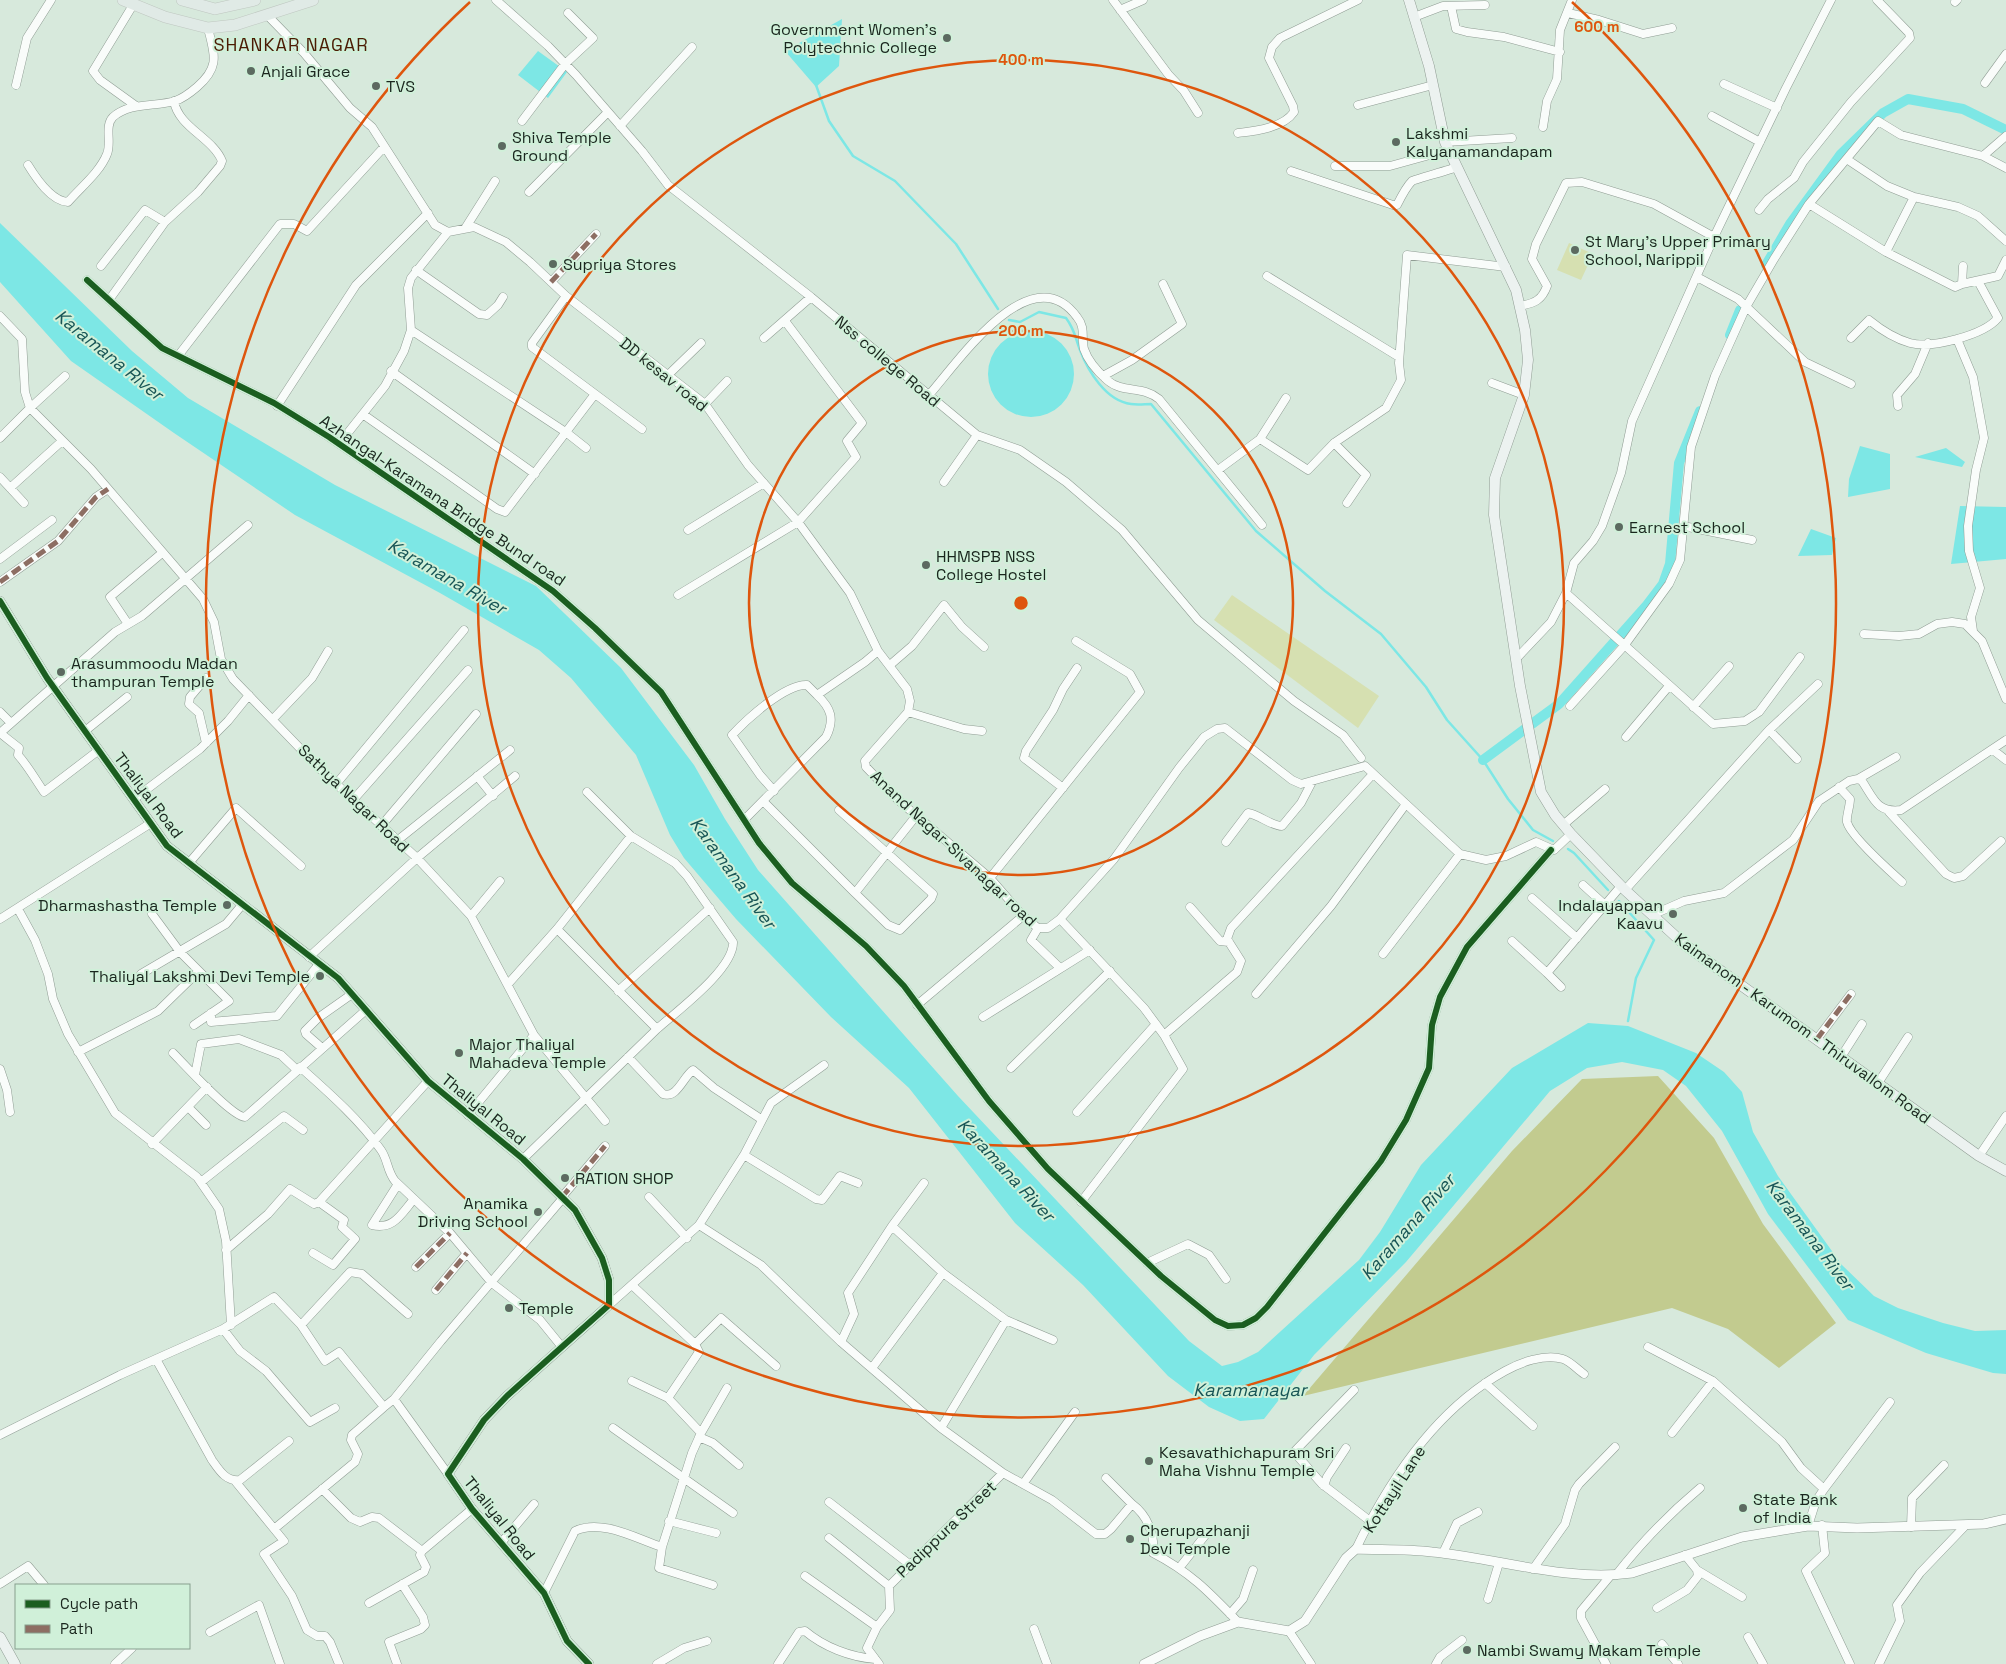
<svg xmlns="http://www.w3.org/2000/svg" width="2006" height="1664" viewBox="0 0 2006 1664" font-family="'Space Grotesk',sans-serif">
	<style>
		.green { fill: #d6e0b1 }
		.forest { fill: #c2cb8f }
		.water { fill: #7de7e5 }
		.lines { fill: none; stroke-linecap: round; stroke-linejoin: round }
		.stream { stroke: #7de7e5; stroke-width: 2.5 }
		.canal { stroke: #7de7e5; stroke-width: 10 }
		.minor-casing { stroke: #909d94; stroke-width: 9 }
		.tertiary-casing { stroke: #909d94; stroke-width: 10 }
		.secondary-casing { stroke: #909d94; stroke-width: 11 }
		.primary-casing { stroke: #bfc7c1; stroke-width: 12 }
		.minor { stroke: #f9fcfa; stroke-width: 8 }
		.tertiary { stroke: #f9fcfa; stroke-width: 9 }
		.secondary { stroke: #ecf2f0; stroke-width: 10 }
		.primary { stroke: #e0eae6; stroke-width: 11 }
		.quiet { stroke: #8d6e63; stroke-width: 5; stroke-dasharray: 10 5; stroke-linecap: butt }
		.cycleway-casing { stroke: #d0f0d9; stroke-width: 9 }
		.cycleway { stroke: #1b5e20; stroke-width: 6 }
		.ring { fill: none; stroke: #de560d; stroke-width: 2.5 }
		.poi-dot { fill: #5c6a60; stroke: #d0f0d9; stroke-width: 2 }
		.labels { text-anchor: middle; stroke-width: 4; stroke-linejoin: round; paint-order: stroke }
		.poi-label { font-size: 16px; fill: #1a261e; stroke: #d0f0d9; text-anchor: start }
		.street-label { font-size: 16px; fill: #1a261e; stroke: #d0f0d9 }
		.neighbourhood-label { font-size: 18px; letter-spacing: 1px; fill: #4b1b03; stroke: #d0f0d9 }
		.water-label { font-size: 18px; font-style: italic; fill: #185556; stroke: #d0f0d9 }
		.centre { fill: #de560d; stroke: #d0f0d9; stroke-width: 2.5 }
		.ring-label { font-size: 15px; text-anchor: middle; font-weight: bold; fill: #de560d; stroke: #d0f0d9; stroke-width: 4; stroke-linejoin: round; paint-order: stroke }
	</style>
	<rect width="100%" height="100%" fill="#d7e9dc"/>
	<path class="green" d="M1569,243L1593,254L1581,280L1557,270Z
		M1232,595L1379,696L1358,728L1214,620Z"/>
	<path class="forest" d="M1658,1076L1714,1138L1763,1224L1836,1323L1779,1368L1728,1329L1672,1308L1303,1396L1512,1151L1582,1079Z"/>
	<path class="water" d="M842,19L839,66L816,87L785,51Z
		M538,51L567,72L548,98L518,75Z
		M0,223L132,351L188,398L335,485L536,586L621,668L694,765L725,819L758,870L958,1096L1189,1341L1222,1366L1238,1362L1258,1352L1359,1260L1380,1232L1421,1165L1512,1068L1588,1023L1628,1026L1696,1053L1724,1072L1742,1092L1753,1132L1778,1176L1842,1265L1874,1296L1898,1308L1943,1323L1975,1331L2006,1330V1374L1993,1373L1926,1353L1848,1320L1768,1214L1722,1131L1686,1086L1663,1070L1622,1062L1587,1068L1550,1091L1406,1262L1314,1355L1264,1419L1240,1421L1209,1407L1168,1376L1083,1285L1015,1223L909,1088L831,1017L736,919L684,858L670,835L636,755L571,678L539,650L440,593L295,515L174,433L71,361L0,282Z
		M988 374a43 43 0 1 1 86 0a43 43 0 1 1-86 0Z
		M1860,446L1890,454V489L1848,497L1849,479Z
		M1946,448L1965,462L1962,467L1915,457Z
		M1960,506L2006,507V559L1951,564Z
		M1811,529L1836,538L1832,555L1798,556Z"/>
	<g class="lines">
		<path class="stream" d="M816,85L829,121L853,156L895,181L956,244L998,309
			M1009,320L1020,322L1039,312L1066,318C1075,330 1075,337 1080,350C1088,371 1106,401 1131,404C1138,405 1145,404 1151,404L1256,531L1325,591L1381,634L1426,687L1447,720L1483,760L1508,799L1533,830L1553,841
			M1568,849L1574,853L1608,890
			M1619,901L1654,940L1636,978L1628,1021"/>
		<path class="canal" d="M1766,265L1790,224L1841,154L1883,113L1908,99L1963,109L2006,130
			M1730,335L1740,310
			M1483,760L1559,704L1647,605L1663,584L1670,564L1679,463L1700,411"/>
		<g class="minor-casing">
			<path id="minor" d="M496,0L548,46L576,75L642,151L668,185L811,297L977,435L1020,450L1066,482L1122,530L1198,620L1294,701L1343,735L1361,758
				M1113,0L1168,74L1184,91L1198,113
				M1955,2L1957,0
				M133,5L93,71L100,80L136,106
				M1451,6L1456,29L1467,32L1504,37L1560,52
				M1120,10L1143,0
				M1568,13L1599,20L1643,34L1672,28
				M268,16L304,53L350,108L372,127L435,225L448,232L474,227L506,242L530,262L566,296L705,404L748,465L798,522L850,593L878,651L907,689L910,701L908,712L865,761L866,767L898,800L990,878L1023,916L1038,928H1048L1060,919L1144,1008L1164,1035L1237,972L1241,961L1227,939L1231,928L1373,774
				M1414,17L1443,6L1485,5
				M1985,83L2006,54
				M1724,84L1777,108
				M16,85L27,38L51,0
				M1358,105L1433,85
				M1712,116L1760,142
				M522,121L565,64L593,38L568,13
				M620,126L692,47
				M1543,127L1547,101L1557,79L1560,30L1572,0
				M1238,133C1255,131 1283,128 1294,112L1293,106L1269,58L1272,47L1280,38L1358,0
				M2006,136L1983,156L2006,168
				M1445,142L1512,138
				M1848,160L1887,186L1914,197L1958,207L1978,216L2006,241
				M28,165C36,178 51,201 68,202C81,187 100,172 107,154C112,143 104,126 113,117C130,102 155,107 175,101C184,98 190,93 197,87C221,66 214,54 208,28
				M1335,166H1390L1448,150
				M1291,171L1393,205H1397C1401,197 1406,187 1412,181C1415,179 1450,170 1457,167
				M529,192L608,112
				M1914,197L1886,252L1955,287L1962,284L1963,266
				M1809,204L1886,252
				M1759,210L1768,199L1794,178L1803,162L1851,102L1910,38L1909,33L1877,0
				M466,227L495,181
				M1714,237L1786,88L1831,0
				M101,266L145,210L165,222
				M416,270L479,314L487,315L498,305L503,297
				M1267,276L1399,357
				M1697,277L1738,299L1805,362L1851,384
				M87,280L162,348L274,403L329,437L553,591L595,628L661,692L759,843L792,883L866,946L904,986L989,1101L1048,1169L1161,1276L1215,1320L1228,1326L1243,1325L1256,1318L1267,1307L1381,1161L1406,1120L1429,1068L1432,1025L1440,997L1467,947L1551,850
				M551,282L596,234
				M1962,284L1998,276L2006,260
				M566,296L532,343V347L642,429
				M109,300L165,222L198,192L220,166L222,161C213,138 178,127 174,101
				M0,316L22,339L25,392L30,408L0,438
				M411,330L567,433L586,448
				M764,338L811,297
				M1851,338L1869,320C1880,329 1896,339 1910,343C1931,349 1984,335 1998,318L1978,281
				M1957,339L1973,377L1984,438L1976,470L1968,526L1969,551L1980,588L1971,617L1973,631
				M178,356L280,224H294L307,231L384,147
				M391,371L535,474
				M668,375L701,343
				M65,376L30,408L91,469L203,599L214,622L221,659L233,679L321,770L417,858L309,957
				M1103,376L1132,360L1182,324L1163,284
				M1492,383L1524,395
				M929,395C958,362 1031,254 1077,317C1086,328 1081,337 1084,349C1088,361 1098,372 1107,380C1123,394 1142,385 1159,399L1262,525
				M705,404L727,381
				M277,406L356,285L428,213
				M1898,406L1897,395L1915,374L1928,343
				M364,415L497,509L505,512L595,394
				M1260,439L1286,398
				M1334,443L1366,475L1347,503
				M339,444L385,386L404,351L411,330L408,288L411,278L448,232
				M1218,470L1260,439L1308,470L1334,443L1386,408L1401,380L1399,363L1407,255L1506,267
				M0,477L24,503
				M944,482L977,435
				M10,488L62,441
				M1683,526L1752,540
				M688,530L764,483
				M0,559L52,520
				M0,582L58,541L96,497L108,489
				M1566,593L1713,724L1745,721L1759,712L1800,657
				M678,595L798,522L856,457L847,441L862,423L785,321
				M128,624L110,597L162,553
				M1864,634L1899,636L1919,634L1937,624L1952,622L1965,624L1982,641L2006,699
				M1516,659L1551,622L1566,593L1574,563L1593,541L1602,526L1621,473L1632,421L1714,237L1654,204L1582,182L1566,183L1536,244L1532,259L1547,286C1542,300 1535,303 1520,306
				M890,665L912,646L944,605L962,627L984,647
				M1570,706L1624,646L1669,584L1680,560L1691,447L1715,376L1746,307L1774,259L1809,204L1878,121L1901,135L1983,156
				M1693,707L1729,666
				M0,712L11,723
				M908,712L964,729L982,731
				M273,719L312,678L328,651
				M1769,730L1797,759
				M85,731L127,697
				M0,733L115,632L142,616L248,525
				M0,733L19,748L18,755C28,766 35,779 44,792L99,750
				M1626,737L1669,686
				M206,743L199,713L189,704L190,697L206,678
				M1993,750L2006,760
				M477,776L493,796
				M515,776L417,858L471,916L534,1035L605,1121
				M1858,779L1896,757
				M337,783L464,630
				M1839,787L1850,799C1850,807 1846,816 1847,822C1850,836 1891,872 1902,882
				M1063,788L1024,758L1026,751L1053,710L1063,689L1077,668
				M774,791L760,775L732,735C747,719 785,684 807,685L817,695
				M587,792L631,836L675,863L687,876L733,942C734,969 677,1011 657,1029
				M134,799L200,749L228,721L249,695
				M354,799L468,670
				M764,802L855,893
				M839,810L933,894L931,899L900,930L888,925L855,893L916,816
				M1889,812L1946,874L1954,878L1963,876L2001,841
				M744,820L826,737C835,719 831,708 817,695L865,662L878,651
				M1563,825L1605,789
				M381,826L476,714
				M398,840L510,750
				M1226,842L1248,813C1260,815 1271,826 1282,826L1301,803L1312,782
				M189,863L236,808L301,866
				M990,878L1140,692L1130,674L1076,641
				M1583,885L1605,905
				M1625,890L1769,730L1818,684
				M1532,898L1577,938
				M1190,907L1220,941L1229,942
				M18,909L35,940L48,974L53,999L68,1034L115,1113L197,1177L219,1209L226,1241L231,1325
				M152,914L180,952L229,1001L194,1025
				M1652,915L1684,901L1724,893L1793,840L1819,801L1849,781L1858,779L1862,781C1874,799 1877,813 1901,810L2006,740
				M471,916L500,881
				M0,919L151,823
				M1060,919L1114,859L1179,768L1204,737L1217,729L1225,728L1292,780L1301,784L1365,766L1460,854L1486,860L1506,856L1536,842L1554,850L1571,834
				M1038,928L1031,940L1060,968
				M1512,941L1547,973
				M1383,954L1460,854
				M141,974L226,924L242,905
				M508,984L557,929L631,836
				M1561,987L1547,973L1621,886
				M618,991L710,908
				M1256,994L1331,906L1406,804
				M917,1005L1023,916
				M211,1013V1022L277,1016L319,964
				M983,1017L1090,950
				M1817,1039L1851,994
				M322,1048L306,1034L305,1031L318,1018L352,994
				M78,1052L158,1011L199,971
				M173,1053C184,1064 232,1117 245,1117L366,1010
				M628,1057L663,1094C677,1099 683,1077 693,1070L714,1088L761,1119
				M1841,1057L1862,1024
				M300,1067C328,1092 359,1119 381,1150C388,1160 387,1171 395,1181L450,1233L492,1283L540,1320L562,1347
				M1011,1068L1110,971
				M0,1069L7,1090L10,1112
				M195,1075L201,1044L239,1039L281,1055L297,1070
				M1878,1083L1908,1037
				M188,1107L206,1125
				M1077,1112L1156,1024
				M468,1115L534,1035
				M152,1144L207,1087
				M744,1155L816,1199L822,1200L840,1176L858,1183
				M1979,1156L2006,1116
				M523,1159L657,1029L557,929
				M201,1182L284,1116L303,1130
				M398,1184L372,1225C394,1230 401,1214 414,1199
				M562,1197L605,1146
				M649,1197L687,1238
				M1081,1202L1183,1069L1164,1035
				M699,1225L744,1155L771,1103L824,1065
				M892,1226L924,1183
				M226,1250L268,1214L290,1189L314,1204L319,1202L428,1081
				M313,1253L333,1265L355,1239L342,1227L344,1220L319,1202
				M1147,1263L1188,1244L1209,1255L1226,1279
				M416,1267L450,1233
				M633,1286L695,1344L699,1352L668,1398L701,1433L692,1453L662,1547
				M436,1290L467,1253
				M609,1305L699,1225L761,1265L841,1342L941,1428L1003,1473L1052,1500L1096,1534H1105L1111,1529L1132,1504C1147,1515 1155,1534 1153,1553C1190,1572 1209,1592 1238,1622
				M301,1325L350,1272L362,1274L408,1314
				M223,1329L240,1351L266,1371L310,1422L335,1408
				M841,1342L854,1314L848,1293L892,1226L943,1273L1006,1320L1053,1340
				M695,1344L721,1318L776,1366
				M1648,1347L1713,1381L1782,1442L1801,1468L1824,1489L1816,1501L1808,1526
				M156,1359L212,1460C219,1470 226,1482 240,1480L289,1441
				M872,1368L943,1273
				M632,1381L668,1398
				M1485,1383L1533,1426
				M1354,1390L1294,1452L1322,1484L1370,1521
				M394,1399L448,1474
				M613,1428L733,1513
				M941,1428L1006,1320
				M701,1433L727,1388
				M1672,1433L1713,1381
				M0,1435L120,1375L223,1329L274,1297L301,1325L325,1361L339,1352L384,1407L394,1399L441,1341L563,1198
				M699,1437L713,1443L739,1465
				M1106,1478L1132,1504
				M235,1481L284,1541L264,1554L292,1596L307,1630L317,1636H325L330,1642L339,1664
				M1023,1484L1075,1412
				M1324,1486L1327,1477L1346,1448
				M322,1489L351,1518L360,1522L372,1517L379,1518L422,1551
				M1824,1489L1890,1402
				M829,1502L909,1564
				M669,1521L716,1533
				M1822,1525L1825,1553L1806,1571L1850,1664
				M1911,1527L1912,1498L1944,1465
				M274,1529L355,1462L358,1454L351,1440L352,1435L384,1407
				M829,1538L889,1586
				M501,1543L534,1504
				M1356,1549C1389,1480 1436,1409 1505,1371C1519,1363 1545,1353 1563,1359C1570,1361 1578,1370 1584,1374
				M1443,1553L1457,1523L1478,1512
				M1180,1567L1207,1533
				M1533,1569L1565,1524L1575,1490L1579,1484L1615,1447
				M1697,1570L1742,1597
				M1616,1575C1641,1543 1669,1514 1700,1488
				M805,1576L877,1627
				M0,1584L28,1566L44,1585
				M544,1593L575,1531C601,1518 637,1539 662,1547L659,1568L713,1585
				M1488,1599L1499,1563
				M369,1603L424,1572L426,1567L420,1555L422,1551L472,1509
				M1657,1608L1687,1590L1698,1576L1697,1570L1685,1555
				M1230,1614L1243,1599L1253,1570
				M1034,1629L1047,1664
				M1289,1631L1311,1664
				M210,1632L259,1605L280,1664
				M1748,1637L1763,1664
				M1662,1644L1678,1664
				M115,1664L132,1648
				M397,1664L389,1642L421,1629L425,1625L423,1617L402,1584
				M657,1664L684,1648L707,1641
				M778,1664L799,1632L805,1631C824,1647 850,1657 875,1659
				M879,1664L867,1648L877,1627L890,1610L889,1586L1003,1473
				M1436,1664L1440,1657L1462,1640
				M1606,1664L1581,1618V1611L1611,1575
				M1879,1664L1900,1621L1897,1605L1920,1573L1966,1525"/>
		</g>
		<g class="tertiary-casing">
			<path id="tertiary" d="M0,601L47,678L167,846L338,978L428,1081L523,1159L575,1210L602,1258L609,1280V1305L507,1396L484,1420L448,1474L472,1509L544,1593L567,1641L589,1664
				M1144,1664L1200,1636L1238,1622L1289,1631L1305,1621L1346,1558L1356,1549C1381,1550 1407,1549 1432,1552C1498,1558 1565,1582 1632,1573L1742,1537L1808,1526L1857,1528L1984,1524L2006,1519"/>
		</g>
		<g class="secondary-casing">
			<path id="secondary" d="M1409,0L1429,66L1445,142L1516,290L1525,330L1528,360L1524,395L1495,478L1494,515L1520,686L1541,792L1555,815L1571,834L1625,890L1685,945L1979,1156L2006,1171
				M0,1637L15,1664"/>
		</g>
		<g class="primary-casing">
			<path id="primary" d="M123,0L165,17L208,28L235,25L313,0
				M182,0L215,9L255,0"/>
		</g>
		<use href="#minor" class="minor"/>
		<use href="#tertiary" class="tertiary"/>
		<use href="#secondary" class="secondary"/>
		<use href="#primary" class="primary"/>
		<path class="quiet" d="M551,282L596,234
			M0,582L58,541L96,497L108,489
			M1817,1039L1851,994
			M562,1197L605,1146
			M416,1267L450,1233
			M436,1290L467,1253"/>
		<g class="cycleway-casing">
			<path id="cycleway" d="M87,280L162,348L274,403L329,437L553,591L595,628L661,692L759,843L792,883L866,946L904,986L989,1101L1048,1169L1161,1276L1215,1320L1228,1326L1243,1325L1256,1318L1267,1307L1381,1161L1406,1120L1429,1068L1432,1025L1440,997L1467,947L1551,850
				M0,601L47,678L167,846L338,978L428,1081L523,1159L575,1210L602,1258L609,1280V1305L507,1396L484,1420L448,1474L472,1509L544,1593L567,1641L589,1664"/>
		</g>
		<use href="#cycleway" class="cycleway"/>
	</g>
	<g class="ring">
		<circle cx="1021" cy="603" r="272"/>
		<circle cx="1021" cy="603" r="543"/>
		<path d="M1572 2A815 815 0 1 1 470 2"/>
	</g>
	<g class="poi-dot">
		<circle cx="947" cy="38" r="5"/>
		<circle cx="251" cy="71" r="5"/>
		<circle cx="376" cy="86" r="5"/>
		<circle cx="1396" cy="142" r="5"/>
		<circle cx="502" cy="146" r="5"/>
		<circle cx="1575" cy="250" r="5"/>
		<circle cx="553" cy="264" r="5"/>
		<circle cx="1619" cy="527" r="5"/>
		<circle cx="926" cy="565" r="5"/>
		<circle cx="61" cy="672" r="5"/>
		<circle cx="227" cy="905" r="5"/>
		<circle cx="1673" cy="914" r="5"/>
		<circle cx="320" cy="976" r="5"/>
		<circle cx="459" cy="1053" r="5"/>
		<circle cx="565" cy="1178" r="5"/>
		<circle cx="538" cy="1212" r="5"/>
		<circle cx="509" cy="1308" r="5"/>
		<circle cx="1149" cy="1461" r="5"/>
		<circle cx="1743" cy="1508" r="5"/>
		<circle cx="1130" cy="1539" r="5"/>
		<circle cx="1467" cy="1650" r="5"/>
	</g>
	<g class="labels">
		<g class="poi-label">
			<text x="937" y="35" text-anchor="end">Government Women's<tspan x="937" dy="18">Polytechnic College</tspan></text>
			<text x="261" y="77">Anjali Grace</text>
			<text x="386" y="92">TVS</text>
			<text x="1406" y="139">Lakshmi<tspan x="1406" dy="18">Kalyanamandapam</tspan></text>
			<text x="512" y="143">Shiva Temple<tspan x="512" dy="18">Ground</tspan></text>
			<text x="1585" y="247">St Mary's Upper Primary<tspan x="1585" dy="18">School, Narippil</tspan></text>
			<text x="563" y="270">Supriya Stores</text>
			<text x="1629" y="533">Earnest School</text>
			<text x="936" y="562">HHMSPB NSS<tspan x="936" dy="18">College Hostel</tspan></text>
			<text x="71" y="669">Arasummoodu Madan<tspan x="71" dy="18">thampuran Temple</tspan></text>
			<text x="217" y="911" text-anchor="end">Dharmashastha Temple</text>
			<text x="1663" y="911" text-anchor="end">Indalayappan<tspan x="1663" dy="18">Kaavu</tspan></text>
			<text x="310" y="982" text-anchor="end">Thaliyal Lakshmi Devi Temple</text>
			<text x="469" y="1050">Major Thaliyal<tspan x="469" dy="18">Mahadeva Temple</tspan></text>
			<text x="575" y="1184">RATION SHOP</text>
			<text x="528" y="1209" text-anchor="end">Anamika<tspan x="528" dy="18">Driving School</tspan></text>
			<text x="519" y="1314">Temple</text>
			<text x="1159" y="1458">Kesavathichapuram Sri<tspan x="1159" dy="18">Maha Vishnu Temple</tspan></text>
			<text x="1753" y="1505">State Bank<tspan x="1753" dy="18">of India</tspan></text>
			<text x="1140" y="1536">Cherupazhanji<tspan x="1140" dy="18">Devi Temple</tspan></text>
			<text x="1477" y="1656">Nambi Swamy Makam Temple</text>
		</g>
		<g class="street-label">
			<text transform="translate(888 361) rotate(40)" y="6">Nss college Road</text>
			<text transform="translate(664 374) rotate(39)" y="6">DD kesav road</text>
			<text transform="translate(443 500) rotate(34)" y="6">Azhangal-Karamana Bridge Bund road</text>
			<text transform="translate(149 795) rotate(53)" y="6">Thaliyal Road</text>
			<text transform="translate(354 798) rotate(44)" y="6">Sathya Nagar Road</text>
			<text transform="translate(954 848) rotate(43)" y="6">Anand Nagar-Sivanagar road</text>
			<text transform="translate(1803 1028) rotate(36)" y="6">Kaimanom - Karumom - Thiruvallom Road</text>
			<text transform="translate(484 1109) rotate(39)" y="6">Thaliyal Road</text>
			<text transform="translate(1394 1489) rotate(-57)" y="6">Kottayil Lane</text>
			<text transform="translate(500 1518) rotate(51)" y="6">Thaliyal Road</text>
			<text transform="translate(946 1529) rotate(-44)" y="6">Padippura Street</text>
		</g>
		<g class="neighbourhood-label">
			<text x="291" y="51">SHANKAR NAGAR</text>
		</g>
		<g class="water-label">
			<text transform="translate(109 355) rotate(39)" y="6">Karamana River</text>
			<text transform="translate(447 577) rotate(30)" y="6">Karamana River</text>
			<text transform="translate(733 873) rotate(54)" y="6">Karamana River</text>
			<text transform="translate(1006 1170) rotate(47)" y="6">Karamana River</text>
			<text transform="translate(1408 1227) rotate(-49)" y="6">Karamana River</text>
			<text transform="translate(1810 1235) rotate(53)" y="6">Karamana River</text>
			<text x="1250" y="1396">Karamanayar</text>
		</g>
	</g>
	<circle cx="1021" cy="603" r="8" class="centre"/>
	<g class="ring-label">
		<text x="1597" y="32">600 m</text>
		<text x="1021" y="65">400 m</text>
		<text x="1021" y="336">200 m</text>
	</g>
	<rect x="15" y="1584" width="175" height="65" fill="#d0f0d9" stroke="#879f8e"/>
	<rect x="25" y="1600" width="25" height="8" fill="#1b5e20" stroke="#879f8e"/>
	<text x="60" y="1609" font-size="15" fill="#1a261e">Cycle path</text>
	<rect x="25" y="1625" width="25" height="8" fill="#8d6e63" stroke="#879f8e"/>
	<text x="60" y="1634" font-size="15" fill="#1a261e">Path</text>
</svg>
